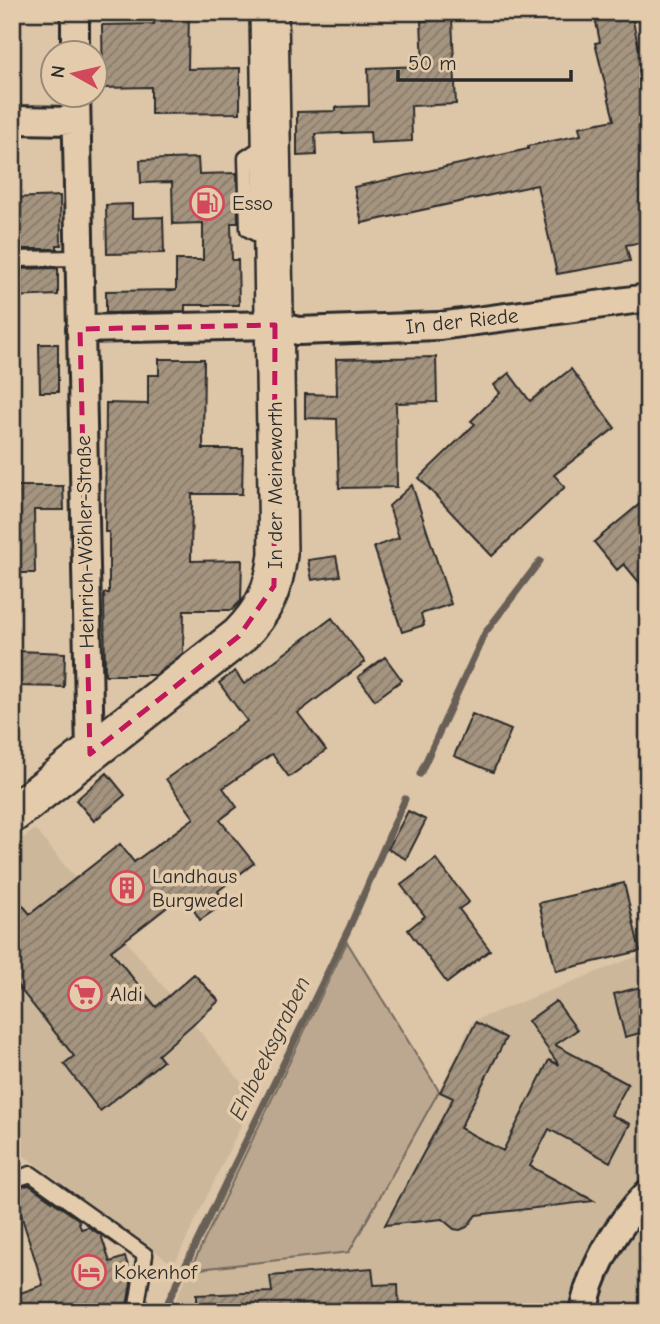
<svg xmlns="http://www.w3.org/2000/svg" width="660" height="1324" viewBox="0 0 660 1324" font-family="'Comic Neue',sans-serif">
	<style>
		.built { fill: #ccb79b }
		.green { fill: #bca890; stroke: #746a5e; stroke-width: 2 }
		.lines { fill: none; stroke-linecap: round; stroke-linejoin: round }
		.stream { stroke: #686056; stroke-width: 7 }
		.building { fill: url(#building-hatch); stroke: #2b2b2b; stroke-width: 2 }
		.service-casing { stroke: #2b2b2b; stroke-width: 19 }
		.minor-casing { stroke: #2b2b2b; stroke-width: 32 }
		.secondary-casing { stroke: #2b2b2b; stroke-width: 42 }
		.service { stroke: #e4cbac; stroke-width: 14 }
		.minor { stroke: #e4cbac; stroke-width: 26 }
		.secondary { stroke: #e4cbac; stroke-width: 37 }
		.marked { fill: none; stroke: #c2185b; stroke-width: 5; stroke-dasharray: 14 9; stroke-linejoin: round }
		.labels { text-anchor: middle; stroke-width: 7; stroke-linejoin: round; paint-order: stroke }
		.poi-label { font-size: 21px; fill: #2b2b2b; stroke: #e4cbac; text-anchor: start }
		.street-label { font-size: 21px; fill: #2b2b2b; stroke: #e4cbac }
		.water-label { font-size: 23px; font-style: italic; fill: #3f3d39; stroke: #e4cbac }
	</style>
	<defs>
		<pattern id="building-hatch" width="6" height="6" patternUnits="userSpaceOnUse" patternTransform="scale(1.75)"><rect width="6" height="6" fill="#a59580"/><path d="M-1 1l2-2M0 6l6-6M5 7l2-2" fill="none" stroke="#877a69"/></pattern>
	</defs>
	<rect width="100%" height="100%" fill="#ddc5a7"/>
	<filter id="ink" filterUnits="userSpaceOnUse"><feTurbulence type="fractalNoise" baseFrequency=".0143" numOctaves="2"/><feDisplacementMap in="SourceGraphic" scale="14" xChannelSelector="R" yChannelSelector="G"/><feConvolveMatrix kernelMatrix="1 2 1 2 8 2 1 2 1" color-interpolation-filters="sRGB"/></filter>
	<g filter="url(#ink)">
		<path class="built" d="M35,829L254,1098L174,1265L12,1147V847Z
			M648,952V1312H170L190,1270L349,1252L439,1091L473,1021Z"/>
		<path class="green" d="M347,942L439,1091L349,1252L190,1270Z"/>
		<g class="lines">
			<path class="stream" d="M420,774L485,633L540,561
				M163,1312L350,926L405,799"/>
		</g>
		<path class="building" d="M154,12H189L188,69L240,68V113L151,114V87L103,88L102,25L154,24Z
			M594,12H631L648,90V241L626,245L630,261L557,274L537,185L362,223L354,187L528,149V146L581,135L579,127L614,120L595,43L600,42Z
			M452,19L456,104L411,106L412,141L371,143L370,132L315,134L316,155L297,156V112L336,111V107L369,106L368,68L423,66L421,21Z
			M198,158L199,174L237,173L238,223H231L232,260H238L239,305H185V311L106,313V291L176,290V260H203V223L173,224L172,182L141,183L140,160Z
			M60,196L61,245H57V249H12V198Z
			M132,204V218L163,217L164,253L107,254L106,205Z
			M58,268V295L12,297V269Z
			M39,344H58V392H40Z
			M436,357L437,402L396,403L397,487L339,488L337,419L305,418V394L337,395L336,359Z
			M159,359H204L203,449H243L242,494H192L191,561L242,560L241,601L232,610H184L183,653L156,675H105L104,593H109V532H105L106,403L148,404V375H159Z
			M571,369L615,428L554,475L565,487L492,556L419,478L475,424L471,421L500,393L494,385L509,373L530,401Z
			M412,485L451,604L421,614L424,625L402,632L374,547L399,538L389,506Z
			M12,486H63L64,510H34L35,573H12Z
			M648,497V593L624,564L617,570L594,542Z
			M336,556L340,576L312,580L308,560Z
			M332,618L365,662L298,713L326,750L289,777L272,754L223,788L237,807L220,820L254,863L218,891L225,903L200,920L184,894L111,951L156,1007L194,974L219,1001L158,1055L163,1061L100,1111L64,1064L74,1056L12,979V892L30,914L120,844L134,862L194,818L166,779L247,721L219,683L235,671L244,684Z
			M18,651L65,653L64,687L16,686Z
			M385,657L402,680L375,700L358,677Z
			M472,714L511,730L493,772L454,756Z
			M107,773L125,795L94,821L76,800Z
			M408,811L426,820L406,859L388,849Z
			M436,859L469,902L459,909L490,950L447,983L408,930L425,916L401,885Z
			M624,883L640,951L556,971L539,903Z
			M648,985V1031L625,1037L614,994Z
			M556,1001L577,1030L555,1045L628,1084L611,1115L630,1124L610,1162L549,1129L530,1166L594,1201L476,1215L467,1227L460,1230L454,1229L442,1219L385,1225L453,1098L440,1092L476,1022L506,1038L460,1128L503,1151L549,1060L559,1065L528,1021Z
			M29,1185L78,1219L81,1229L88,1227L101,1235L110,1262L125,1257L132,1277L126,1312H12V1296L43,1285L13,1189Z
			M372,1268L374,1285L398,1284L399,1312H196V1295L272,1292L270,1276Z"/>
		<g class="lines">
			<g class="service-casing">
				<path id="service" d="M267,144L246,158L248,229L271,242
					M12,259L79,258
					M12,1180L31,1174L145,1255L136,1312"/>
			</g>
			<g class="minor-casing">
				<path id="minor" d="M75,12V52
					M76,94L90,754
					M12,120L76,121
					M80,329L275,325L298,331L439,326L648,298
					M583,1312C591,1269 617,1224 648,1193"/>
			</g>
			<g class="secondary-casing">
				<path id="secondary" d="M12,814L239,636C264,611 274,589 278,554L269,12"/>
			</g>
			<use href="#service" class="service"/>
			<use href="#minor" class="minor"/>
			<use href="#secondary" class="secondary"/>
		</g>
	</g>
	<path class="marked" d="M275,325L274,586L239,636L90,754L80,329Z"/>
	<defs>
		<g id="fuel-ring" transform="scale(1.75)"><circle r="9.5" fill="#e4cbac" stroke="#d1495b" stroke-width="1.5"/><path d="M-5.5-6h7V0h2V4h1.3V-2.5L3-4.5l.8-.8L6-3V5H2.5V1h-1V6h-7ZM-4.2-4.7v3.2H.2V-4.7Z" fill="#d1495b"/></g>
		<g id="building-ring" transform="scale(1.75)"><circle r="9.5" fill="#e4cbac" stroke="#d1495b" stroke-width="1.5"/><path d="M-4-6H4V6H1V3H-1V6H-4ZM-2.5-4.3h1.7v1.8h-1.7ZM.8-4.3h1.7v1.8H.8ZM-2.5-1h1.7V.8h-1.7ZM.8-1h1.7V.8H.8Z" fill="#d1495b"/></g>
		<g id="supermarket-ring" transform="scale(1.75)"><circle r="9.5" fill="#e4cbac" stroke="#d1495b" stroke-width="1.5"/><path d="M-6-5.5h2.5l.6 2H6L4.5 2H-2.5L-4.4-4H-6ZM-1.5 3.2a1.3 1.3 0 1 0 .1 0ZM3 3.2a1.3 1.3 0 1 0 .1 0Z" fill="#d1495b"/></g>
		<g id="hotel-ring" transform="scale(1.75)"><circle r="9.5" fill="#e4cbac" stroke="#d1495b" stroke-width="1.5"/><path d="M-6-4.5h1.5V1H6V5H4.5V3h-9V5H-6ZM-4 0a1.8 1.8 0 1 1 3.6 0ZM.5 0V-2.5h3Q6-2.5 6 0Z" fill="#d1495b"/></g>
	</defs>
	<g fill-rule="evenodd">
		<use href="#fuel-ring" x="207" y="203"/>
		<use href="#building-ring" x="127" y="888"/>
		<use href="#supermarket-ring" x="85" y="994"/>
		<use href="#hotel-ring" x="89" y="1272"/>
	</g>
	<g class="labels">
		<g class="poi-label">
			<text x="232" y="210">Esso</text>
			<text x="152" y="883">Landhaus<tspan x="152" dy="24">Burgwedel</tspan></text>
			<text x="110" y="1001">Aldi</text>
			<text x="114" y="1279">Kokenhof</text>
		</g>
		<g class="street-label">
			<text transform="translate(462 321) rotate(-6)" y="7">In der Riede</text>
			<text transform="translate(275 485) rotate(-90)" y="7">In der Meineworth</text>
			<text transform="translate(85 542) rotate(-91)" y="7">Heinrich-Wöhler-Straße</text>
		</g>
		<g class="water-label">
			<text transform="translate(269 1048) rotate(-64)" y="8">Ehlbeeksgraben</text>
		</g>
	</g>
	<rect width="660" height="1324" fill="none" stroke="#e4cbac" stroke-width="42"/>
	<rect x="21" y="21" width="618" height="1282" fill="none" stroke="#2b2b2b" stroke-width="2.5" filter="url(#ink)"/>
	<g transform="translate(74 74) rotate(278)"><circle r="33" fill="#e4cbac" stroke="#9a8b78" stroke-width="2"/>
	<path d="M0-5L12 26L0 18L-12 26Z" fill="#d1495b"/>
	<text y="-10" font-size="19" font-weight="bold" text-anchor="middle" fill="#2b2b2b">N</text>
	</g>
	<path d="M398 70v10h173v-10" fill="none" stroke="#2b2b2b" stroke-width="3.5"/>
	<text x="408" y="70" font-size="21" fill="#2b2b2b" stroke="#e4cbac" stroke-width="5" paint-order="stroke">50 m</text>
</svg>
